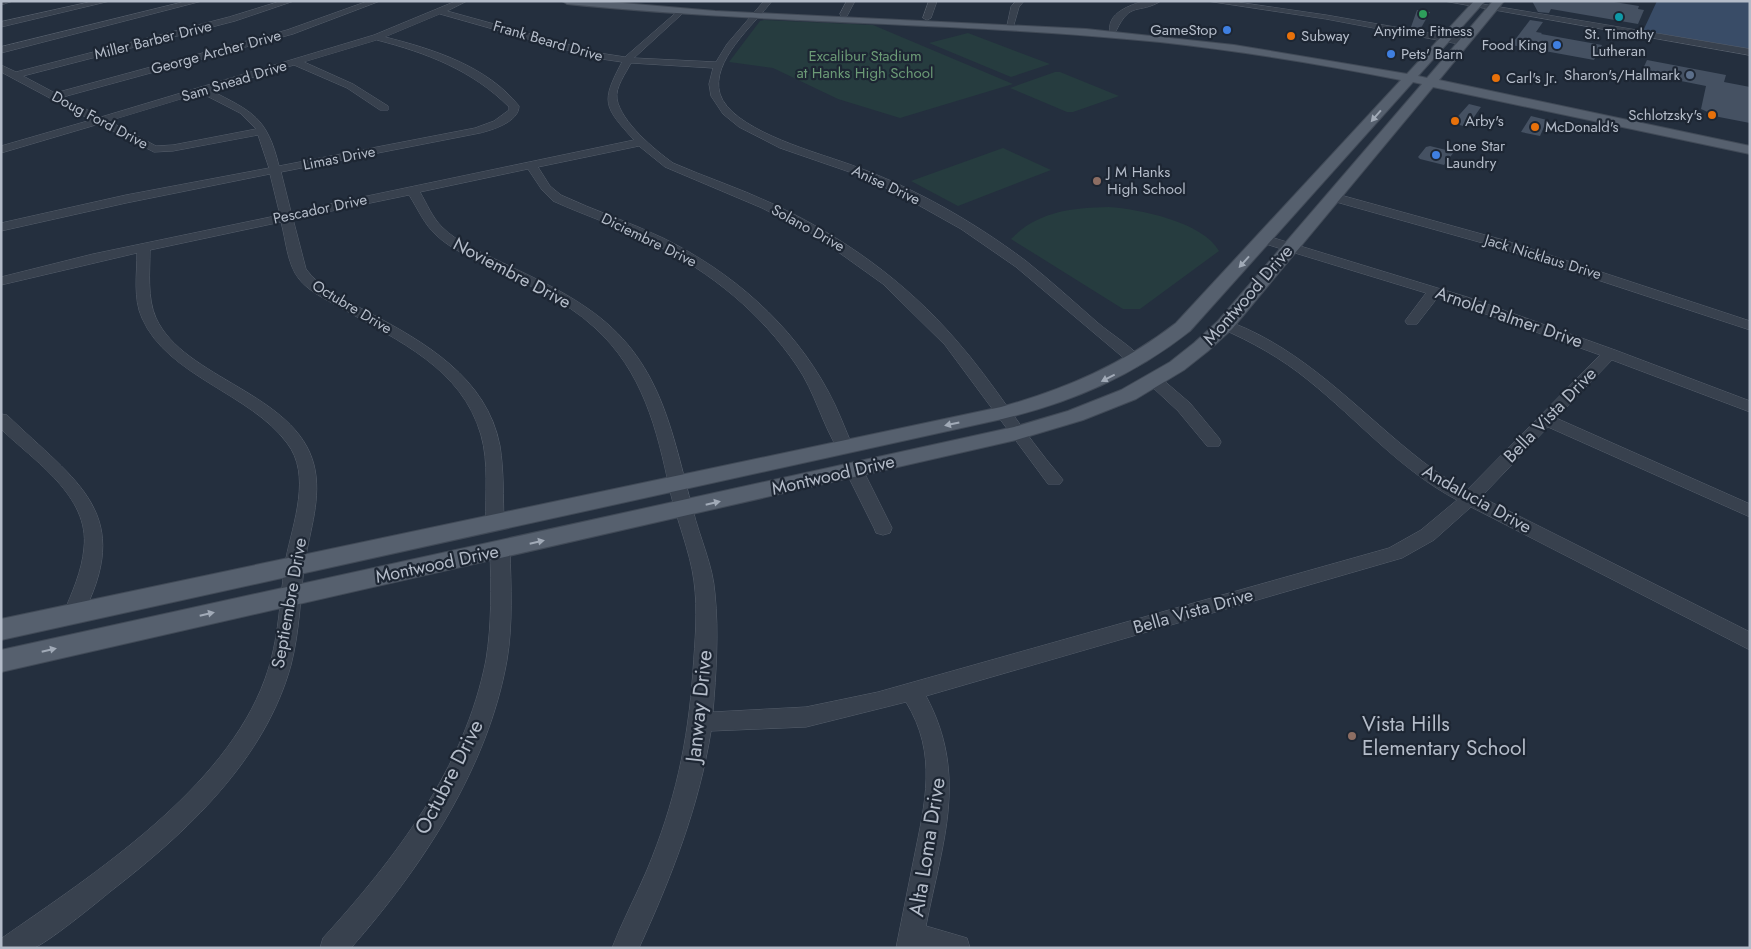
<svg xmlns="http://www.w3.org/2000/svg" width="1751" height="949" viewBox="0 0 1751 949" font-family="Jost,sans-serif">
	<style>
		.green { fill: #263c3f }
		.water { fill: #394c67 }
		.building { fill: #455162 }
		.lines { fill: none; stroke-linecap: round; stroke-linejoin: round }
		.minor-casing { stroke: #565f6c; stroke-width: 1 }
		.major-casing { stroke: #414a57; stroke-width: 2 }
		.minor { fill: #38414e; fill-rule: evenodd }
		.major { fill: #56606e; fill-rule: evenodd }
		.oneway { fill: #a1aab7 }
		.leisure-dot { fill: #2e9e5b; stroke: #1d2633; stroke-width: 2 }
		.culture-dot { fill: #0f9aa8; stroke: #1d2633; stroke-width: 2 }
		.shop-dot { fill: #3f7fe0; stroke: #1d2633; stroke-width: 2 }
		.food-dot { fill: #e8710a; stroke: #1d2633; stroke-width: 2 }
		.service-dot { fill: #5c6f8a; stroke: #1d2633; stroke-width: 2 }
		.education-dot { fill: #8d6e63; stroke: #1d2633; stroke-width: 2 }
		.labels { text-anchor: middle; stroke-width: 4.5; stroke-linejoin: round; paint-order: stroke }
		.far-poi-label { font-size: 15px; fill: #b4bcc9; stroke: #1d2633; text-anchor: start }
		.far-street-label { font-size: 15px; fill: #b4bcc9; stroke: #1d2633 }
		.far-park-label { font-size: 15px; fill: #6b9a76; stroke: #1d2633 }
		.street-label { font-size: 18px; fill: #b4bcc9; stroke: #1d2633 }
		.near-street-label { font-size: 21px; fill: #b4bcc9; stroke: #1d2633 }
		.near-poi-label { font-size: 21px; fill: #b4bcc9; stroke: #1d2633; text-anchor: start }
	</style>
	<rect width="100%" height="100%" fill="#242f3e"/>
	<path class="green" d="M764,20L873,25L1013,84L900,118L838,99L773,68L729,62L760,21Z
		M968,33L1050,64L1011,77L929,43Z
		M1055,72H1060L1119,96L1073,112H1067L1010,88Z
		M1003,148L1051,170L958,206L911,181Z
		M1109,207C1139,209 1203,222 1219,251L1140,309H1123L1011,239C1038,211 1072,208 1109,207Z"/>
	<path class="water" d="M1657,1H1750V50L1643,31Z"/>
	<path class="building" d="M1532,1H1608L1639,6L1638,9L1644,10L1638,24L1551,9L1549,13L1538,12Z
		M1417,10L1430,12L1421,28L1411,27Z
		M1530,20L1543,22L1536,32L1542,33L1541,34L1602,45L1594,60L1511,45Z
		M1647,60L1726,75L1724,82L1750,87V123L1719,117L1701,109L1706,86L1641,73Z
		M1469,104L1481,107L1467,127L1452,123Z
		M1531,116L1547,120L1540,136L1521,132Z
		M1430,146L1454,152L1444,165L1420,159L1418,157L1426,147Z"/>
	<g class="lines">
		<g class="minor-casing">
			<path id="minor" d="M1,1H13L1,5Z
				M94,1H110L1,27V22Z
				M187,1H202L1,53V47Z
				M281,1H294L235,21L23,76L55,93L287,30L368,1H380L293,34L63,97L101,117L374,35L456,1H467L447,11L599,53L625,57L679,10L683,12L682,14L634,58L716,62L727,44L764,1H772C754,25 710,61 720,94C731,128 808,150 840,161C906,183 970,219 1026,261C1051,281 1074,302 1098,323C1111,334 1135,349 1145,362L1137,367L1132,365L1016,267L961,229L904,197L864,177L780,148L739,127L723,114L711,96L709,84L713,68L631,63C626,73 615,87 617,99C621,122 655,150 673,163C705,177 739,188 771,203C842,236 905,281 956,340C994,383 1023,433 1060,476L1063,480L1060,484H1048L945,345L883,284L813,234L762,208L665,167L639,146L538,167L550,186L561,195C595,211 630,222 663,238C732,272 792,324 828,391C838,409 845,429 853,447L851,451H839C822,424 815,392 797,366C761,313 711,272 654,244C621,227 586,216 553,201L542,190L528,169L420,192C427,204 432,217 442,227C458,243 481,252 501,262C530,276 560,289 587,308C662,359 671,431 693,510C700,539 713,565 715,594C719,633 716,673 713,712L806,707L878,692L1389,548L1421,530L1457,500C1400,470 1358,420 1308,380C1281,358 1252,342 1220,328L1218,325L1220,322C1229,320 1237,325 1245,328C1314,359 1364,416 1422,461C1436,472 1451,482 1467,490L1600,355L1438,297L1417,324H1407L1405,321L1426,293L1259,242L1258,239L1259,236L1264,235L1467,297L1615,350L1750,401V412L1612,360L1556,418L1750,504V517L1548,427L1481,497L1750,632V650L1471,507L1434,540L1402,558L926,696C969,776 942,843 926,926L967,938L970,948H896C902,918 908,888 914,858C925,803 938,754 906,702L806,727L711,731C699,807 671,878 639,948H612C622,922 636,896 647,870C675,803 688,743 693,671C695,641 698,611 694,581C690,551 677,521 670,491C657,429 643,371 594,327C565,300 526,284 490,267C472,258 452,250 436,235C424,224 418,209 409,195L293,219L306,269C319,288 348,301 368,312C424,342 487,377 500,446C504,471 503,497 504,522L502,527L495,529L488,527L486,522C485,494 489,463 481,435C462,368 398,341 343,309C329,301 309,292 299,279C287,264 286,240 281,222L150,250C150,272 147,298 156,318C184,379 296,393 314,465C322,497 310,530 305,561C300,596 300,630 291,665C265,760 186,833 111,891C99,901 44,946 33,948C24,949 11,948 1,948L2,938C94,874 225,789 265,679C280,638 279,600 286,558C293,523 312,475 287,443C250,393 167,376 142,318C133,299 137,273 137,253L1,285V277L93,254L280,215L270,174L126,203L1,231V223L126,195L269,168L258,135L173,151L154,152L99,124L1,153V146L91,120L1,72V65L16,72L229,17ZM440,14L595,58L622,62C601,102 603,106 634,140L291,212L281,172L480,133C492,130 519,122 519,106C487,66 433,49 385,37ZM377,40C427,53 472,70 509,107V110L494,121L475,128L279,166C267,117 253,112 210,90L294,65L347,88L380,110H388V106L353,84L304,62ZM201,93L240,113L256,129L173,145L156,146L109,121Z
				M847,1H855L847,16H841L840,14Z
				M929,1H937L931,18L927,20L923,18Z
				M1016,1H1024L1019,7L1013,28L1006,30L1011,7Z
				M1144,1H1161C1138,15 1131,0 1116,31H1110C1107,13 1130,5 1144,1Z
				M1207,1H1230L1326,15L1464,39L1468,42L1464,45L1326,19Z
				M1444,1H1464L1750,49V55Z
				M1333,193L1507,241L1750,321V330L1497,247L1329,200L1327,197Z
				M1156,377L1162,379L1190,403L1219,438L1221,442L1219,446H1207L1178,411L1150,385L1148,382L1150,379Z
				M1,414L7,415C77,483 137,513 80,620L73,622L66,620L63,614C72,593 82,571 84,548C90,496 34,461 1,429Z
				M854,464L860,466L863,470L892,528L890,533L883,535L876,533L874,528L845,470L848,466Z
				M500,543L507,545L510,550C511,587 513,624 507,660C488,768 422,867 351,948H320L323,938C395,859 465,768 486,660C492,624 491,587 490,550L493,545Z"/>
		</g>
		<g class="major-casing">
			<path id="major" d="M562,1H600L715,11L1086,29L1234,45L1407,74L1474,1H1485L1418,76L1427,78L1493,1H1504L1439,80L1750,146V154L1433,87L1232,329L1208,351L1184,370L1136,399L1083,420L1016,440L1,672V650L1014,427L1068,411L1121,390L1170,362L1194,343L1218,321L1422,84L1413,82L1190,331C1133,376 1072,402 1002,419L1,640V619L1001,407C1066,389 1123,364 1176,323L1401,80C1321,64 1241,51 1160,42C963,22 764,24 567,4Z"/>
		</g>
		<use href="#minor" class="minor"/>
		<use href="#major" class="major"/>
	</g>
	<defs><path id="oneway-solid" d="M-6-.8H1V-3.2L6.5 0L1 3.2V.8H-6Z" transform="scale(1.25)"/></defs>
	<g class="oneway">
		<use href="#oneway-solid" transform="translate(1376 116) rotate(131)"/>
		<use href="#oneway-solid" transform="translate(1244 262) rotate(132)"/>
		<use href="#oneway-solid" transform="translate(1108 378) rotate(153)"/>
		<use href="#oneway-solid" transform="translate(952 424) rotate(168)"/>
		<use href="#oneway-solid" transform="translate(713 503) rotate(-13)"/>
		<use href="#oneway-solid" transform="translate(537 542) rotate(-13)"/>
		<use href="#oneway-solid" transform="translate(207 614) rotate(-13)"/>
		<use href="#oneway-solid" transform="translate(49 650) rotate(-13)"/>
	</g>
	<circle class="leisure-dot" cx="1423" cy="14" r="5"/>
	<circle class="culture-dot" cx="1619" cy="17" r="5"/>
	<g class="shop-dot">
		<circle cx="1227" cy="30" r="5"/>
		<circle cx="1557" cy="45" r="5"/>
		<circle cx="1391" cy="54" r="5"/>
		<circle cx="1436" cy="155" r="5"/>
	</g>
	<g class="food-dot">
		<circle cx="1291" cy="36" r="5"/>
		<circle cx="1496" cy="78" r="5"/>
		<circle cx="1712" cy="115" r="5"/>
		<circle cx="1455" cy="121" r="5"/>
		<circle cx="1535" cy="127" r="5"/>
	</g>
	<circle class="service-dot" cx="1690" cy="75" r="5"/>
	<g class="education-dot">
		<circle cx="1097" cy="181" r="5"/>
		<circle cx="1352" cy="736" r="5"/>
	</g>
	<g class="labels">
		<g class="far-poi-label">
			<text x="1217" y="35" text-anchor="end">GameStop</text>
			<text x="1423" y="36" text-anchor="middle">Anytime Fitness</text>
			<text x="1619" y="39" text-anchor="middle">St. Timothy<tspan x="1619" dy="17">Lutheran</tspan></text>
			<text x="1301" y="41">Subway</text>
			<text x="1547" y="50" text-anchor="end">Food King</text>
			<text x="1401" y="59">Pets' Barn</text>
			<text x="1680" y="80" text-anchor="end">Sharon's/Hallmark</text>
			<text x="1506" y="83">Carl's Jr.</text>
			<text x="1702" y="120" text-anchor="end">Schlotzsky's</text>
			<text x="1465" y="126">Arby's</text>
			<text x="1545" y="132">McDonald's</text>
			<text x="1446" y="151">Lone Star<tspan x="1446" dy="17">Laundry</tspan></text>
			<text x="1107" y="177">J M Hanks<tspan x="1107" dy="17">High School</tspan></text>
		</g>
		<g class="far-street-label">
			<text transform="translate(153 40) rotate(-14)" y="5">Miller Barber Drive</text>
			<text transform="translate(548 41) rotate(16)" y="5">Frank Beard Drive</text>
			<text transform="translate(216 52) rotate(-15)" y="5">George Archer Drive</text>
			<text transform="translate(234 81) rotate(-17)" y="5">Sam Snead Drive</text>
			<text transform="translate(100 120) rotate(28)" y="5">Doug Ford Drive</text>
			<text transform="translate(339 158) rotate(-11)" y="5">Limas Drive</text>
			<text transform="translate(886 185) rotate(25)" y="5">Anise Drive</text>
			<text transform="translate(320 209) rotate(-12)" y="5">Pescador Drive</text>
			<text transform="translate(808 228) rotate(29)" y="5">Solano Drive</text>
			<text transform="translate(649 240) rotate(26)" y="5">Diciembre Drive</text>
			<text transform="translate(1543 257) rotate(17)" y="5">Jack Nicklaus Drive</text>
			<text transform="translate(352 307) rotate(31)" y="5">Octubre Drive</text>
		</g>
		<g class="far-park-label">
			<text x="865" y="61">Excalibur Stadium<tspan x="865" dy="17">at Hanks High School</tspan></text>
		</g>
		<g class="street-label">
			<text transform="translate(512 273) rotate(28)" y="6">Noviembre Drive</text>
			<text transform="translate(1248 295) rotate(-49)" y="6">Montwood Drive</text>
			<text transform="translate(1509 317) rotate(19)" y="6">Arnold Palmer Drive</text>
			<text transform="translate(1550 415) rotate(-46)" y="6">Bella Vista Drive</text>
			<text transform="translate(833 475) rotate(-13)" y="6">Montwood Drive</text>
			<text transform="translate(1477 499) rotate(29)" y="6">Andalucia Drive</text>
			<text transform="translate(437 564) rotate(-12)" y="6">Montwood Drive</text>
			<text transform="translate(289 603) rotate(-80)" y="6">Septiembre Drive</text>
			<text transform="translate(1193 611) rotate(-16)" y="6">Bella Vista Drive</text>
		</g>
		<g class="near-street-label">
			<text transform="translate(699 706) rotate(-84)" y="7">Janway Drive</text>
			<text transform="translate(449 777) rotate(-63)" y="7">Octubre Drive</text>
			<text transform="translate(927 847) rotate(-81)" y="7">Alta Loma Drive</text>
		</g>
		<g class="near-poi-label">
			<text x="1362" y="731">Vista Hills<tspan x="1362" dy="24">Elementary School</tspan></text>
		</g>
	</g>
	<rect width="1751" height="949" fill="none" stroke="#b4bcc9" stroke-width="5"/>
</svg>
